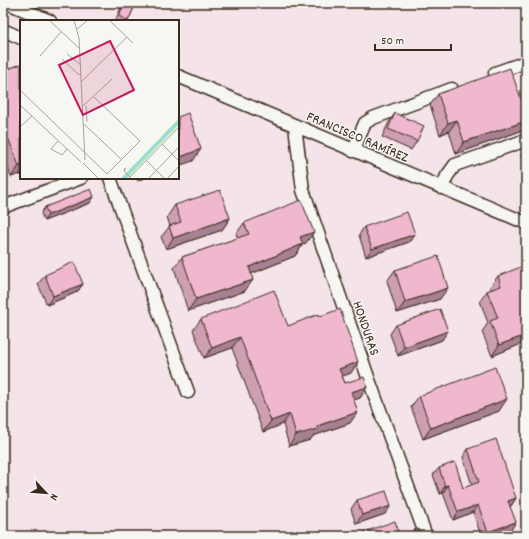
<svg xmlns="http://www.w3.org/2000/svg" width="529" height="539" viewBox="0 0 529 539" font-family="Dekko,sans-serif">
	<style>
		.built { fill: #f4e3e8; fill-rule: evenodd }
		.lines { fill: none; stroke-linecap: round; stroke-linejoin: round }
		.minor-casing { stroke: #3b2a1e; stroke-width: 15 }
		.minor { stroke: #f6f6f2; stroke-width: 12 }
		.wall { fill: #ce9eb2; stroke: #3b2a1e }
		.shaded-wall { fill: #a78191; stroke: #3b2a1e }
		.building { fill: #efb8cf; stroke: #3b2a1e }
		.labels { text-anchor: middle; stroke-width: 3; stroke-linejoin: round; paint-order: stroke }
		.street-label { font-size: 14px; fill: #3b2a1e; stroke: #f6f6f2 }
		.inset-river { fill: none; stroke: #94d3f5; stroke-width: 2 }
		.inset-road { fill: none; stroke: #aba49d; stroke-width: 1 }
		.view { fill: #c2185b; fill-opacity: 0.15; stroke: #c2185b; stroke-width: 2 }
		.inset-edge { fill: none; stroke: #3b2a1e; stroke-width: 2 }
	</style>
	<rect width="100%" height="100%" fill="#f6f6f2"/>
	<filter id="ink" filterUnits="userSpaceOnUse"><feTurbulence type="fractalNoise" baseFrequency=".025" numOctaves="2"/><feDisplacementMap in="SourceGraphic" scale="8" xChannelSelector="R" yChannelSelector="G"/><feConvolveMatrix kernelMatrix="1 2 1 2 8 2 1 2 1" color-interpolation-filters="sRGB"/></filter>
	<g filter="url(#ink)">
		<path class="built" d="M3,3H526V536H3ZM21,21H178V178H21Z"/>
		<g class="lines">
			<g class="minor-casing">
				<path id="minor" d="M8,3L50,21
					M3,30L21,38
					M495,73L526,62
					M178,76L526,223
					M295,126L303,190L369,380L426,536
					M353,151L365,123L373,118L452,89
					M110,178L188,392
					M442,188L447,176L455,165L526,140
					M3,207L81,178"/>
			</g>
			<use href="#minor" class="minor"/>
		</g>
		<path class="wall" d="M123,3H136L128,21H115Z
			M21,64V175L20,176V174L11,177L3,155V71Z
			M438,94L521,99L526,97V129L456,154L449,131L440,135L430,105Z
			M395,113L417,141L411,150L382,137L389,122Z
			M526,147V169L521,155Z
			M90,203L44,221L41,213L45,207Z
			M175,205L230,218L222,230L166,249L161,237L170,226L167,217Z
			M244,223L306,243L303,244L295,256L251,274L245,291L188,311L174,268L182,257L238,238L236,234Z
			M364,227L415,234L409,242L366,257L359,235Z
			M395,270L440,299L397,313L387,281Z
			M45,275L83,284L77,292L47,305L38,284Z
			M498,276L526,342L492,356L482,332L488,323L480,301L487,291L492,289L490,287Z
			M201,319L288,326L351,373L342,376L345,383L367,387L360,398L353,400L350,423L313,436L310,440L289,446L283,424L263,432L232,348L204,358L193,330Z
			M396,325L442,340L398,356L390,334Z
			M419,396L499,411L423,439L411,407Z
			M468,449L516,498L511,506H510L511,530L493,536H481L473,512L453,520L443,493L440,494L433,475L439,468L463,488L472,485L463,457Z
			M357,500L385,514L356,524L351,509Z
			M414,530L420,532L412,535V533Z"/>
		<path class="shaded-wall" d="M457,120L449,131L440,135L448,123Z
			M526,121V129L456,154L464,142Z
			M9,140L3,148V145L6,141Z
			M201,149L193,161L178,166V158Z
			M21,165V172L20,174L11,177L19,166Z
			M139,178H145L137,181Z
			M94,197L90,203L44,221L48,215Z
			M230,218L222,230L166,249L173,238Z
			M314,232L306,243L292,248L300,237Z
			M415,234L409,242L366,257L372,249Z
			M303,244L295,256L241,278L249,267Z
			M253,280L245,291L188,311L196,299Z
			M83,284L77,292L47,305L53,296Z
			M448,288L440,299L397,313L405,302Z
			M448,331L442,340L398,356L404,347Z
			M526,335V342L492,356L499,345Z
			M240,337L232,348L204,358L212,348Z
			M358,362L351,373L332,380L339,369Z
			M367,387L360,398L343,403L351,392Z
			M507,399L499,411L423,439L431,428Z
			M358,412L350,423L313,436L310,440L289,446L296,435L317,426Z
			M290,414L283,424L263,432L271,421Z
			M448,485L443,493L440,494L445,486Z
			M516,498L511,506L503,509L508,501Z
			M478,505L473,512L453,520L458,512Z
			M391,506L385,514L356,524L362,515Z
			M516,522L511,530L493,536H485L488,532Z"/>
		<path class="building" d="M124,3H136L128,21L119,16Z
			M21,64V165L19,166L9,140L6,141L4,134H3V71Z
			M510,68L521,99L526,97V121L464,142L457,120L448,123L438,94Z
			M188,113L201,149L178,158V117Z
			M395,113L424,126L417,141L388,129Z
			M91,189L94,197L48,215L45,207Z
			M220,190L230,218L173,238L169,226L181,222L175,205Z
			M301,200L314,232L300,237L303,244L249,267L253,280L196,299L182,257L249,234L244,223Z
			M407,212L415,234L372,249L364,227Z
			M438,256L448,288L405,302L395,270Z
			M74,262L83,284L53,296L45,275Z
			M526,265V335L499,345L490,321L498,318L487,291L501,286L498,276Z
			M274,290L288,326L319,314L320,316L340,309L358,362L339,369L345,383L364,377L367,387L351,392L358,412L317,426L318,429L296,435L290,414L271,421L240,337L212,348L201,319Z
			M440,309L448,331L404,347L396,325Z
			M495,367L507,399L431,428L419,396Z
			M496,439L516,498L508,501L516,522L488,532L478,505L458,512L448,485L445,486L439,468L455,462L463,488L479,482L468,449Z
			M386,491L391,506L362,515L357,500Z
			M395,521L400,536H353Z
			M419,529L420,532L415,534L414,530Z
			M422,532L423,536H409Z"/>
	</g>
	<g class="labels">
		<g class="street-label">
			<text transform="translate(358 136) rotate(23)" y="5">FRANCISCO RAMÍREZ</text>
			<text transform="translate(367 328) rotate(71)" y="5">HONDURAS</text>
		</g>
	</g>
	<g transform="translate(20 20)">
		<rect width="159" height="159" fill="#f6f6f2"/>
		<path d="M159,98V105L107,159H100Z" fill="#b7efb1"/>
		<path class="inset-river" d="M103,159L159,101"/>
		<path class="inset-road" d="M29,0L60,29M54,0L59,18L65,140M89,0L113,23M57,9L68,0M47,34L61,45M20,36L41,12M42,39L58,54L61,55M62,61L107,17M0,70L87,154L120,121L74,77M0,85L61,142M63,86L92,59M66,86L67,102M64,104L101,139M0,107L12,96M38,121L31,129L42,135L47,129M142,124L159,141M126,140L145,159M63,143L79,159M104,151L105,148V149L104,151L110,157M108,159L159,107M128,159L159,127M147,159L159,146"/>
		<path class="view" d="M90,21L114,70L63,95L39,45Z"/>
		<rect width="159" height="159" class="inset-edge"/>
	</g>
	<rect width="529" height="539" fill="none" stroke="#f6f6f2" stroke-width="16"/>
	<rect x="8" y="8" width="513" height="523" fill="none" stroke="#3b2a1e" stroke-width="1.5" filter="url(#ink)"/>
	<g transform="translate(46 493) rotate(116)" stroke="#f6f6f2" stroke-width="3" paint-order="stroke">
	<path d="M0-3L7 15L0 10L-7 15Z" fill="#3b2a1e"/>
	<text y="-6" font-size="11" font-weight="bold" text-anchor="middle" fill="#3b2a1e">N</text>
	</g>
	<path d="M375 44v6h76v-6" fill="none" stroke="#3b2a1e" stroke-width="2"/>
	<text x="381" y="44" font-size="12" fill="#3b2a1e" stroke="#f6f6f2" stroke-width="3" paint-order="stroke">50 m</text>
</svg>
